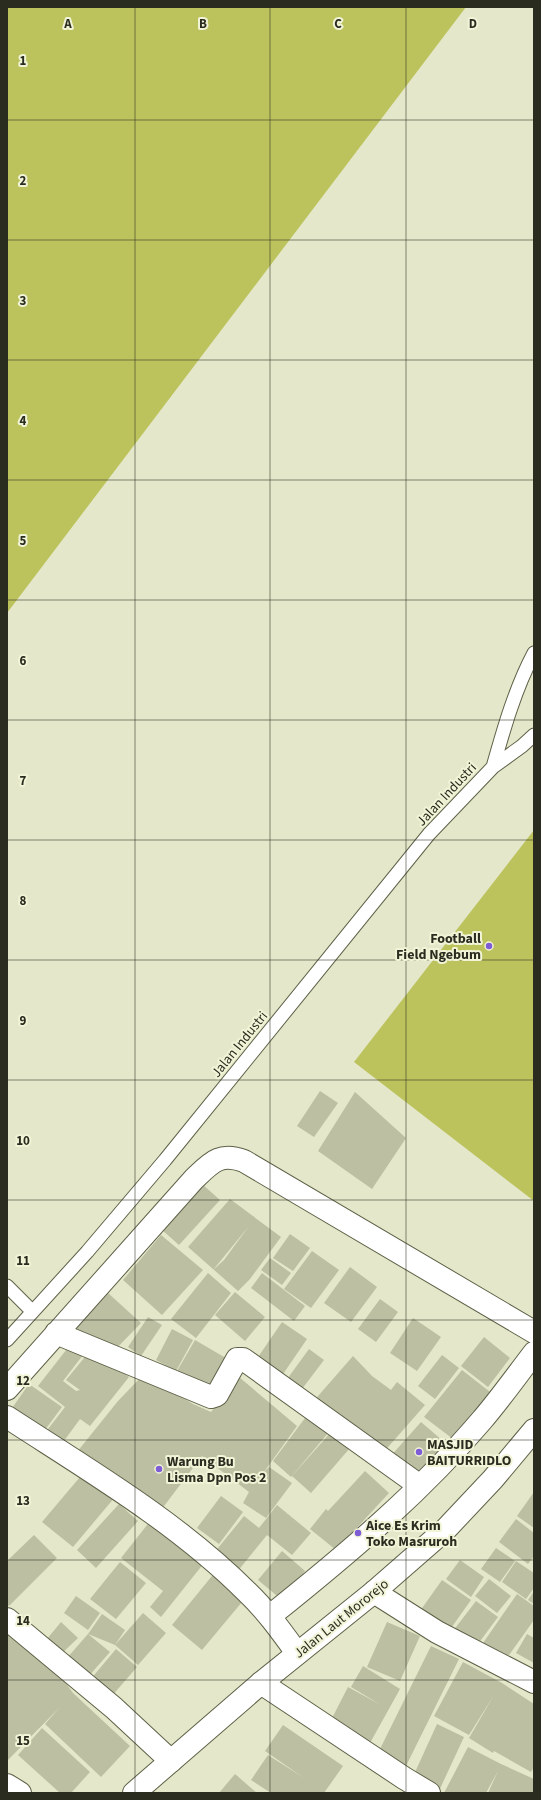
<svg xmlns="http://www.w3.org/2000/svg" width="541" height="1800" viewBox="0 0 541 1800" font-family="'Source Sans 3',sans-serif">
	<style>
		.green { fill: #bcc35d }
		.building { fill: #bcbfa2; fill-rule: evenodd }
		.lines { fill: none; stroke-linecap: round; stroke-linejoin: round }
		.service-casing { stroke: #5e6147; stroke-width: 15 }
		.minor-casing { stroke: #5e6147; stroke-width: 24 }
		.tertiary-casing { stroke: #5e6147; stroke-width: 24 }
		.service { stroke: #fff; stroke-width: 13 }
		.minor { stroke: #fff; stroke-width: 22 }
		.tertiary { stroke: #fff; stroke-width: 22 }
		.grid { fill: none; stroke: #2b2c20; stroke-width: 1; stroke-opacity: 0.55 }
		.poi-dot { fill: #7d5cd6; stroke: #f1f4d6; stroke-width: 1.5 }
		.labels { text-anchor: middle; stroke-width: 4; stroke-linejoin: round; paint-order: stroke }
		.street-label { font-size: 14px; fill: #2b2c20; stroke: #f1f4d6 }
		.poi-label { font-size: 14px; font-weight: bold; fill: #2b2c20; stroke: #f1f4d6; text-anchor: start }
		.grid-label { font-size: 13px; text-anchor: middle; font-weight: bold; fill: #2b2c20; stroke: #f1f4d6; stroke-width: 4; stroke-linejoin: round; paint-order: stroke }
	</style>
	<rect width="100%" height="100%" fill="#e4e7c9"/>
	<path class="green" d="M7,7H466L7,613Z
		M534,830V1201L354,1062Z"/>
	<path class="building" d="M320,1091L338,1103L314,1137L297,1126Z
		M355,1092L406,1138L372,1189L318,1151Z
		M202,1184L220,1200L179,1245L161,1229Z
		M230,1199L281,1237L250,1279L238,1291L188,1247ZM249,1226L224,1260L213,1270Z
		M290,1234L310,1248L293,1271L273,1258Z
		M161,1235L203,1270L162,1315L123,1280Z
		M312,1251L339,1270L311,1308L284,1289Z
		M270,1258L291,1273L282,1285L261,1270Z
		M350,1267L377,1287L351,1322L324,1303Z
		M208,1273L231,1293L196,1338L171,1319Z
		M262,1273L305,1306L294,1321L251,1288Z
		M235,1292L265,1317L245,1341L215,1315Z
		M108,1293L141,1323L112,1353L71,1334Z
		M380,1299L398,1312L376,1342L358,1329Z
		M148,1317L162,1325L141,1356L128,1347Z
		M413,1318L441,1337L417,1371L390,1353Z
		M282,1322L307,1339L279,1380L254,1363Z
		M172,1329L193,1340L176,1371L156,1360Z
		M484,1337L510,1358L488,1387L461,1366Z
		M195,1340L231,1361L213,1392L177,1371Z
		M70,1345L83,1355L63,1381L76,1391L80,1390L66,1380L89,1352L104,1365L109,1362L129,1377L90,1426L80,1419L61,1445L45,1433L65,1407L38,1386Z
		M309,1349L324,1360L299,1393L285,1382Z
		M442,1355L459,1368L435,1399L418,1386Z
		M353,1356L372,1376L391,1390L397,1382L425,1405L382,1454L312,1403Z
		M462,1370L494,1395L457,1442L424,1417Z
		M144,1374L193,1404L211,1412L239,1377L297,1426L264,1472L269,1467L292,1483L266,1518L243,1503L249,1492L202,1456L158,1514L77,1452L118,1401Z
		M29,1384L62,1407L42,1434L10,1411Z
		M308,1414L329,1432L291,1477L273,1461Z
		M421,1422L450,1447L418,1483L389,1458Z
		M331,1432L350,1448L311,1493L292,1476Z
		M85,1471L115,1497L73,1547L42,1522Z
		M365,1471L389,1493L353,1532L358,1534L341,1554L310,1529L326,1509L328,1511Z
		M534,1492V1528L517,1516Z
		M221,1496L243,1512L219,1544L197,1528Z
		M119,1504L138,1521L96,1568L77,1550Z
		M277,1505L311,1533L292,1555L267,1535L237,1572L214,1553L244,1516L259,1528Z
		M516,1519L534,1533V1556L528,1564L499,1542Z
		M151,1520L204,1563L161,1617L150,1607L163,1591L121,1558Z
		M34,1535L57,1558L9,1606L7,1604V1561Z
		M496,1548L515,1561L500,1582L481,1569Z
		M282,1551L305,1571L282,1600L258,1580Z
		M460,1560L484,1577L471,1597L446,1579Z
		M516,1561L534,1573V1588L526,1599L502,1582Z
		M120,1562L146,1583L116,1619L90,1599Z
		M216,1571L247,1596L202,1650L172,1625Z
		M489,1579L511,1596L497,1613L475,1596Z
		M442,1580L471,1600L449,1631L420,1611Z
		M534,1591V1604L528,1600Z
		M517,1594L534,1606V1620L504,1662L481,1646Z
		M76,1596L100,1613L88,1630L64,1613Z
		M476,1601L498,1617L475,1648L453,1631Z
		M143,1613L166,1633L138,1665L115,1645L88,1634L102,1614L125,1630L115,1645Z
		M61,1622L78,1638L57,1658L42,1645Z
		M387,1622L420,1636L400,1681L367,1667Z
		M7,1624L52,1664L73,1693L130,1746L101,1777L45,1724L60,1707L7,1761Z
		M88,1634L110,1652L88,1677L67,1658Z
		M527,1634L534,1638V1663L516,1653Z
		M431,1646L459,1659L406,1766L378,1753Z
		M116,1649L137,1667L111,1697L90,1680Z
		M463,1662L502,1683L534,1704V1767L531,1772L494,1751L493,1753L469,1738L494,1695L469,1735L434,1716Z
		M363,1666L400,1689L370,1743L330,1722L348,1687L381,1705L351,1687Z
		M437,1724L464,1737L438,1793L411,1781Z
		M283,1725L343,1766L324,1793H271L251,1780L268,1755L304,1778L265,1751Z
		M42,1728L90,1772L71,1793H60L18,1755Z
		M468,1747L501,1764L534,1779V1793H488L498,1771L486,1793H444Z
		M235,1774L257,1793H219Z"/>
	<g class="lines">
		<g class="service-casing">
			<path id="service" d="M493,767C504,728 515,689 534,653
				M7,1286L32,1311
				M7,1340L87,1252L165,1160L429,834L493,767L522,746L534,735"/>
		</g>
		<g class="minor-casing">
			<path id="minor" d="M56,1333L211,1397L217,1395L237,1359H243L420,1486
				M7,1389L194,1179C211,1163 219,1152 244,1161L534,1332
				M7,1417C90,1471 177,1522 247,1592C266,1610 281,1631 297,1653
				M374,1592L437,1632L534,1682
				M270,1616C345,1556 419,1494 482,1420C500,1399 517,1375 534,1353
				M7,1619L114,1708L171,1761
				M261,1683L404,1778L429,1793
				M7,1785L20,1793"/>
		</g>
		<g class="tertiary-casing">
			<path id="tertiary" d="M134,1793L261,1683L374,1592L445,1530L493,1479L534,1430"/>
		</g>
		<use href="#service" class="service"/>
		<use href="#minor" class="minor"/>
		<use href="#tertiary" class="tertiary"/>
	</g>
	<path class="grid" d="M135,7V1793M270,7V1793M406,7V1793M7,120H534M7,240H534M7,360H534M7,480H534M7,600H534M7,720H534M7,840H534M7,960H534M7,1080H534M7,1200H534M7,1320H534M7,1440H534M7,1560H534M7,1680H534"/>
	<g class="poi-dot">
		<circle cx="489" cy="946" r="4"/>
		<circle cx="419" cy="1452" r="4"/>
		<circle cx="159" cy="1469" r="4"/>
		<circle cx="358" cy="1533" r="4"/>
	</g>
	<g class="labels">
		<g class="street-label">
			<text transform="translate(446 794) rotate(-47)" y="5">Jalan Industri</text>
			<text transform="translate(239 1044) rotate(-51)" y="5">Jalan Industri</text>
			<text transform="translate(341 1618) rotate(-39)" y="5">Jalan Laut Mororejo</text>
		</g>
		<g class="poi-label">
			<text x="481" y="943" text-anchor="end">Football<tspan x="481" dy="16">Field Ngebum</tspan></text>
			<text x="427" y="1449">MASJID<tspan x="427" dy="16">BAITURRIDLO</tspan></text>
			<text x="167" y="1466">Warung Bu<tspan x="167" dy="16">Lisma Dpn Pos 2</tspan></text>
			<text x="366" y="1530">Aice Es Krim<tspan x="366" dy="16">Toko Masruroh</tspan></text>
		</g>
	</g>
	<g class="grid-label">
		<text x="68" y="28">A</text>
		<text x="203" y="28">B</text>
		<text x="338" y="28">C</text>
		<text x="473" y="28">D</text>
		<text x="23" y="65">1</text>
		<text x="23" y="185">2</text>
		<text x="23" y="305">3</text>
		<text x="23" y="425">4</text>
		<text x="23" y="545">5</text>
		<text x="23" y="665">6</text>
		<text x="23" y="785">7</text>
		<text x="23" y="905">8</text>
		<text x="23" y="1025">9</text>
		<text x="23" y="1145">10</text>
		<text x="23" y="1265">11</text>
		<text x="23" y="1385">12</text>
		<text x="23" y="1505">13</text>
		<text x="23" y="1625">14</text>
		<text x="23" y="1745">15</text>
	</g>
	<rect width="541" height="1800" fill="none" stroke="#2b2c20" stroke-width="16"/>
</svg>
